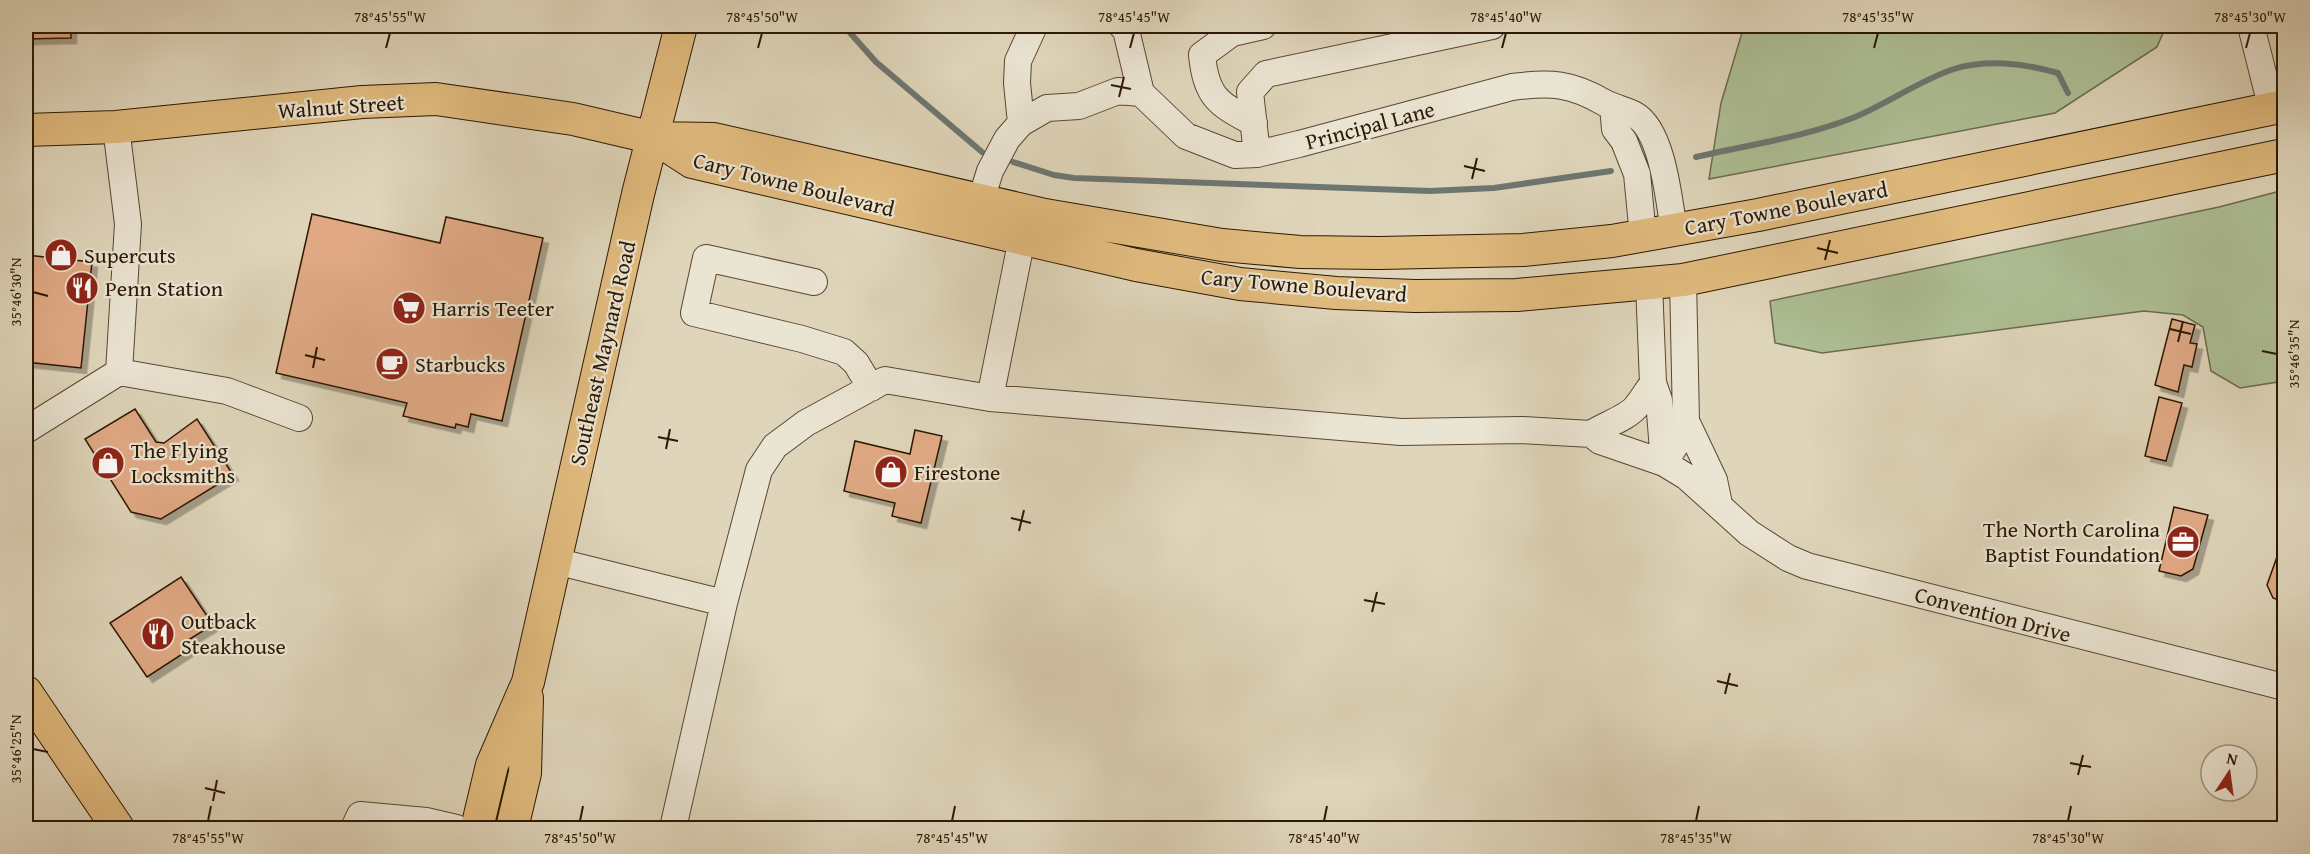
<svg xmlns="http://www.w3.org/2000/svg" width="2310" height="854" viewBox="0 0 2310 854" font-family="'Gentium Book Plus',serif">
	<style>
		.green { fill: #adbe94; stroke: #6c6b4c; stroke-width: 1.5 }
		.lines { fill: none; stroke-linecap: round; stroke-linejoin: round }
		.stream { stroke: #6d7671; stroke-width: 6 }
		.building { fill: #e0a984; stroke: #2c1803; stroke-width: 1.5; filter: url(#shadow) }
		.minor-casing { stroke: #594731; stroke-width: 28 }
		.major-casing { stroke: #2c1803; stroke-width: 34 }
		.minor { stroke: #eae4d2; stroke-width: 26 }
		.major { stroke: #e0ba7d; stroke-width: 32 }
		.ticks { fill: none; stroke: #2c1803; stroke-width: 2 }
		.labels { text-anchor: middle; stroke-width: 4.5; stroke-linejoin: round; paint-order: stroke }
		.street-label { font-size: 22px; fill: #2c1803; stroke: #eae4d2 }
		.poi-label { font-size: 22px; fill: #2c1803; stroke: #eae4d2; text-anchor: start }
		.neatline { fill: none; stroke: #2c1803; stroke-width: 2 }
		.ticks-label { font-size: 15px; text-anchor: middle; fill: #2c1803 }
	</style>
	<defs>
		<filter id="shadow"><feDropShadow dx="5.5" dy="5.5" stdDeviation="0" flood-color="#0004"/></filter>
	</defs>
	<rect width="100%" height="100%" fill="#dfd5ba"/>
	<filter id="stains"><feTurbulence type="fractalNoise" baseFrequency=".00333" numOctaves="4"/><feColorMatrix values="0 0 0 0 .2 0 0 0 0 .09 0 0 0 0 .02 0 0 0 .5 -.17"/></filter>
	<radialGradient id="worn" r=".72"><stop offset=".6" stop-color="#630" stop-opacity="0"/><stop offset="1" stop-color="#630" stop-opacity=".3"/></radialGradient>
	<path class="green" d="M1744,26H2166L2157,47L2055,113L1709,179L1721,103Z
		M2284,190V381L2240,388L2211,371L2203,327L2183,315L2144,311L1822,353L1775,343L1770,301L2219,207Z"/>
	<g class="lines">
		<path class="stream" d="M844,26L876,62L982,152
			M1696,157C1748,145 1805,137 1855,117C1889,103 1920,80 1954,69C1987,59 2026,64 2058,73L2068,93
			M1013,162L1054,175L1074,178L1430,191L1494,188L1611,171"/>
	</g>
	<path class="building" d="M26,26H71V38L26,39Z
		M312,214L440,243L446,217L543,238L502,421L471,414L468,427L456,424L455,428L403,416L407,403L276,373Z
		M26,255L92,262L81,368L26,362V324H31L33,310L26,309Z
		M2172,319L2195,325L2190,343L2197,344L2192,367L2184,365L2178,392L2155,385Z
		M2159,397L2182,403L2166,461L2145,456Z
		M135,409L156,442L164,443L197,419L233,475L161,519L131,512L85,439Z
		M915,430L942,436L921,523L892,516L895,503L844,491L855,441L910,454Z
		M2174,507L2208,515L2193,569L2181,576L2159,571Z
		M2284,537V602L2273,598L2267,585Z
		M181,577L213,625L183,643L187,651L147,677L110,623Z"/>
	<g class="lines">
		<g class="minor-casing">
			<path id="minor" d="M1122,26L1126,30L1141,93
				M2251,26L2272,109
				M1141,93L1186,136L1235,155L1257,154L1299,144L1512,87C1551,82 1571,83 1605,103C1615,108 1626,110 1635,115C1663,131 1669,201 1674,231
				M1613,107L1615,129L1624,141L1637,174L1643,236
				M1021,123L1017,83L1018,61L1034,26
				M1254,123C1219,104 1206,98 1202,55L1232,33L1263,26
				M1257,154L1250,92L1266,74L1492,26
				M981,200L990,171L1007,139L1021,123L1047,108L1079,106L1118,91L1141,93
				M814,282L706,258L694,313L802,339L844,352L856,363L871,388
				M1649,284L1653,383L1659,400L1664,463
				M119,372L227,391L299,418
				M990,398L1022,238
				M1686,421L1714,480L1719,504
				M26,430L119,372L128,224L116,127
				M1591,434C1604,425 1627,418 1636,407C1642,400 1647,391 1653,383
				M1664,463L1682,435L1686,421L1683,280
				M555,561L724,603
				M354,828L360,815L426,821L456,828
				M673,828L724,603L759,470L775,446L806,423L885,380L990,398L1401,432L1522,430L1591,434L1600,441L1664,463L1687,477L1749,533L1788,558L1807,566L2284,687"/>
		</g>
		<g class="major-casing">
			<path id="major" d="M26,130L116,127L362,102L436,99L573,119L654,138L714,139L1045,215L1222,245L1300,252L1379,253L1523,250L1612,241L1758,215L2284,106
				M655,138L692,162L1136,265L1240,284L1336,293L1415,296L1517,295L1683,280L2284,155
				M26,692L118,828
				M477,828L492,765L528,682L638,194L681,26
				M512,828L525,773L527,698"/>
		</g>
		<use href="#minor" class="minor"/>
		<use href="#major" class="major"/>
	</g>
	<path class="ticks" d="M386,48L390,33M758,48L762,33M1130,48L1134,33M1502,48L1506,33M1874,48L1878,33M2246,48L2250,33M1111,85L1131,89M1119,97L1124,77M1464,166L1485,171M1472,179L1477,158M1817,248L1838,253M1825,260L1830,240M33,292L48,296M2170,329L2191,334M2178,342L2183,321M2262,351L2277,354M305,355L325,360M313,368L317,347M658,437L678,441M666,449L670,429M1011,518L1031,523M1019,531L1024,510M1364,600L1385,604M1372,612L1377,592M1717,681L1738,686M1725,694L1730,673M33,749L48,752M2070,763L2091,767M2078,775L2083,755M205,788L225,793M213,801L217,780M208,821L211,806M580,821L583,806M952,821L955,806M1324,821L1327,806M1696,821L1699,806M2068,821L2071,806"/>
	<defs>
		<g id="shop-disc" transform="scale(1.725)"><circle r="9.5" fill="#8f2418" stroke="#eae4d2"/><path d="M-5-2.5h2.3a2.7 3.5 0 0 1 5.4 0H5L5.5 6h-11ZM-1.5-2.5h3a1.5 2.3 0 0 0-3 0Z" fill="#fff"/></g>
		<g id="restaurant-disc" transform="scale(1.725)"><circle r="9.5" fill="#8f2418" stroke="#eae4d2"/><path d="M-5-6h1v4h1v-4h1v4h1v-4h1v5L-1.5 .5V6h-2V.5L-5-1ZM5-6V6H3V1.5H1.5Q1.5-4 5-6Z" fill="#fff"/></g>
		<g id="supermarket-disc" transform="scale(1.725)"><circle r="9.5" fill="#8f2418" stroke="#eae4d2"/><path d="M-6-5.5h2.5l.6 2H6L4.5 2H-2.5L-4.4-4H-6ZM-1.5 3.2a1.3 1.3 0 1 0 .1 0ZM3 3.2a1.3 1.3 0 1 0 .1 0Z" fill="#fff"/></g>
		<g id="cafe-disc" transform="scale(1.725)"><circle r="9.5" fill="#8f2418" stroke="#eae4d2"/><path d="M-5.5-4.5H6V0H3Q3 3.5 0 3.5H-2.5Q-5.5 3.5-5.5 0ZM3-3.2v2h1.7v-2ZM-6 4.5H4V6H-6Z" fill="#fff"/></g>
		<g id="office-disc" transform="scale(1.725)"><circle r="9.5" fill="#8f2418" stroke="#eae4d2"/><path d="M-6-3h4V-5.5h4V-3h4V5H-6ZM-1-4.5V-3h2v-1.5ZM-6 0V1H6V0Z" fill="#fff"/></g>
	</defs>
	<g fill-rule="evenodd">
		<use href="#shop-disc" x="61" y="255"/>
		<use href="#restaurant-disc" x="82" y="288"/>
		<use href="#supermarket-disc" x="409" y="308"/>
		<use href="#cafe-disc" x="392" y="364"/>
		<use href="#shop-disc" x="108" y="463"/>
		<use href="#shop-disc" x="891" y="472"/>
		<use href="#office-disc" x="2183" y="542"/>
		<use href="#restaurant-disc" x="158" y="634"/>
	</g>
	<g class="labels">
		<g class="street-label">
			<text transform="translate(341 106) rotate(-4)" y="8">Walnut Street</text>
			<text transform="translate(1370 125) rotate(-15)" y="8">Principal Lane</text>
			<text transform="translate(794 184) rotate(14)" y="8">Cary Towne Boulevard</text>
			<text transform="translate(1786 208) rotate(-11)" y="8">Cary Towne Boulevard</text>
			<text transform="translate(1304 285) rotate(5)" y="8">Cary Towne Boulevard</text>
			<text transform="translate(602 353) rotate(-77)" y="8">Southeast Maynard Road</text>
			<text transform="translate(1993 614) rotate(15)" y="8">Convention Drive</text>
		</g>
		<g class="poi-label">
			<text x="84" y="263">Supercuts</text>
			<text x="105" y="296">Penn Station</text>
			<text x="432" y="316">Harris Teeter</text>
			<text x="415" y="372">Starbucks</text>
			<text x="131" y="458">The Flying<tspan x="131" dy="25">Locksmiths</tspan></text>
			<text x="914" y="480">Firestone</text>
			<text x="2160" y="537" text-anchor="end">The North Carolina<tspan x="2160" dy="25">Baptist Foundation</tspan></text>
			<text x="181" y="629">Outback<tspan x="181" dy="25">Steakhouse</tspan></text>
		</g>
	</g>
	<rect width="2310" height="854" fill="none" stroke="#dfd5ba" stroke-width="66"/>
	<g transform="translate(2229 773) rotate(13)"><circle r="28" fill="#eae4d2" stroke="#9e927f" stroke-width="1.5"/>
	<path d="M0-4.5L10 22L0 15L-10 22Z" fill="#8f2418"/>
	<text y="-9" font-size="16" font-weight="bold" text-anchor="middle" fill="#2c1803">N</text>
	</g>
	<rect x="33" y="33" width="2244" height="788" class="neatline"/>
	<g class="ticks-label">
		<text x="390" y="22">78°45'55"W</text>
		<text x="762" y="22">78°45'50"W</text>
		<text x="1134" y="22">78°45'45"W</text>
		<text x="1506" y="22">78°45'40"W</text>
		<text x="1878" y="22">78°45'35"W</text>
		<text x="2250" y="22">78°45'30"W</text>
		<text transform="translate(16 292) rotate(-90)" y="5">35°46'30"N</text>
		<text transform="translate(2294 354) rotate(-90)" y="5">35°46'35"N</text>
		<text transform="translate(16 749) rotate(-90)" y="5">35°46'25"N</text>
		<text x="208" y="843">78°45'55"W</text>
		<text x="580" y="843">78°45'50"W</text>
		<text x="952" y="843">78°45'45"W</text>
		<text x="1324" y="843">78°45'40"W</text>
		<text x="1696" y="843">78°45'35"W</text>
		<text x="2068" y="843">78°45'30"W</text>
	</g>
	<rect width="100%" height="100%" filter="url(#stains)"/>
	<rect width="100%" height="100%" fill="url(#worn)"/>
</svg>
